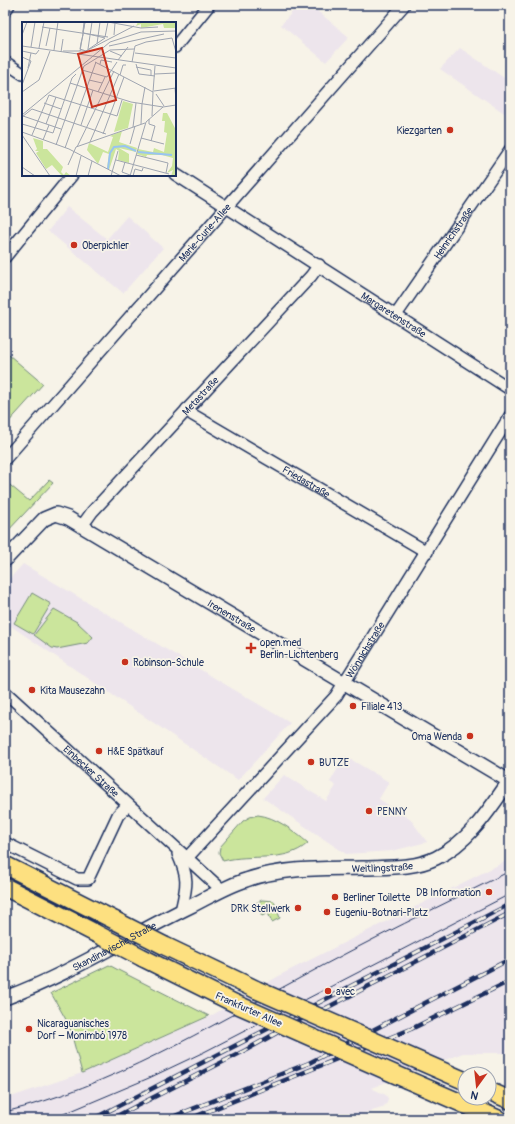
<svg xmlns="http://www.w3.org/2000/svg" width="515" height="1124" viewBox="0 0 515 1124" font-family="Pangolin,sans-serif">
	<style>
		.built { fill: #ede5ec }
		.green { fill: #cbe59c; stroke: #738a7d }
		.lines { fill: none; stroke-linecap: round; stroke-linejoin: round }
		.minor-casing { stroke: #1b2f5e; stroke-width: 14 }
		.tertiary-casing { stroke: #1b2f5e; stroke-width: 16 }
		.primary-casing { stroke: #1b2f5e; stroke-width: 20 }
		.minor { stroke: #f7f3e8; stroke-width: 11 }
		.tertiary { stroke: #f7f3e8; stroke-width: 13 }
		.primary { stroke: #fde080; stroke-width: 17 }
		.tram { stroke: #1b2f5e; stroke-width: 1 }
		.rail-casing { stroke: #1b2f5e; stroke-width: 4.5 }
		.rail { stroke: #f7f3e8; stroke-width: 3; stroke-dasharray: 9; stroke-linecap: butt }
		.primary-bridge-casing { stroke: #1b2f5e; stroke-width: 20; stroke-linecap: butt }
		.primary-bridge { stroke: #fde080; stroke-width: 17 }
		.poi-dot { fill: #c8321e; stroke: #f7f3e8; stroke-width: 1.5 }
		.labels { text-anchor: middle; stroke-width: 3.5; stroke-linejoin: round; paint-order: stroke }
		.poi-label { font-size: 10px; fill: #1b2f5e; stroke: #f7f3e8; text-anchor: start }
		.street-label { font-size: 10px; fill: #1b2f5e; stroke: #f7f3e8 }
		.inset-river { fill: none; stroke: #98c4f2; stroke-width: 2 }
		.inset-road { fill: none; stroke: #9fa5b1; stroke-width: 1 }
		.view { fill: #c8321e; fill-opacity: 0.15; stroke: #c8321e; stroke-width: 2 }
		.inset-edge { fill: none; stroke: #1b2f5e; stroke-width: 2 }
	</style>
	<rect width="100%" height="100%" fill="#f7f3e8"/>
	<filter id="ink" filterUnits="userSpaceOnUse"><feTurbulence type="fractalNoise" baseFrequency=".025" numOctaves="2"/><feDisplacementMap in="SourceGraphic" scale="8" xChannelSelector="R" yChannelSelector="G"/><feConvolveMatrix kernelMatrix="1 2 1 2 8 2 1 2 1" color-interpolation-filters="sRGB"/></filter>
	<g filter="url(#ink)">
		<path class="built" d="M298,5H310L349,37L326,62L281,25Z
			M460,48L510,82V117L440,69Z
			M67,207L107,239L127,216L163,248L123,293L48,231Z
			M23,564L290,723L238,780L5,622V584Z
			M345,756L389,782L379,799L411,820L427,842L392,851L346,854L263,798L284,775L326,801L336,786L330,782Z
			M510,859V1053H463L371,1088L386,1095L388,1099L387,1103L382,1108L344,1119H5V1099L82,1073L209,1017L284,973Z"/>
		<path class="green" d="M9,355L43,384L6,425L5,360Z
			M49,480L53,483L5,534V481L29,501Z
			M32,593L51,604L33,634L14,623Z
			M54,609L77,622L93,637L88,643L57,649L52,648L34,635Z
			M258,815C276,817 294,831 308,843C285,864 251,853 223,861L219,853L220,847L243,821L250,817Z
			M262,900L274,901L280,918L272,922L268,913L262,916L256,903Z
			M109,965L120,971L209,1016L82,1073L69,1025L51,993Z"/>
		<g class="lines">
			<g class="minor-casing">
				<g id="minor">
					<path d="M5,11L9,5"/>
					<path d="M175,47L209,5"/>
					<path d="M5,62L23,74"/>
					<path id="s1" d="M175,174L510,389"/>
					<path d="M5,257L72,175"/>
					<path id="s2" d="M396,315L510,150"/>
					<path id="s3" d="M187,409L193,415L427,552"/>
					<path id="s4" d="M5,459L404,5"/>
					<path id="s5" d="M82,526L92,512L311,276L319,265"/>
					<path id="s6" d="M5,692L222,890"/>
					<path d="M5,843L77,879H88L118,815L127,806"/>
					<path d="M178,854C189,879 187,885 181,911"/>
					<path id="s7" d="M186,859L336,696L510,416"/>
				</g>
			</g>
			<g class="tertiary-casing">
				<g id="tertiary">
					<path id="s8" d="M5,560L44,519L56,514L68,518L509,781"/>
					<path id="s9" d="M5,998C70,974 129,936 191,906C209,897 227,886 246,880C283,867 323,869 362,868C387,867 413,869 436,858C470,841 489,810 510,780"/>
				</g>
			</g>
			<g class="primary-casing">
				<path id="primary" d="M5,865L116,921
					M5,887L95,933
					M165,946L257,990
					M143,958L236,1004
					M408,1080L498,1119
					M489,1091L510,1100"/>
			</g>
			<use href="#minor" class="minor"/>
			<use href="#tertiary" class="tertiary"/>
			<use href="#primary" class="primary"/>
			<path class="tram" d="M5,1112C112,1086 205,1029 300,978C369,940 440,906 510,871
				M52,1119L149,1078L204,1052L510,894"/>
			<g class="rail-casing">
				<path id="rail" d="M307,1018L510,913
					M93,1119L510,904
					M111,1119L246,1050L312,1013
					M167,1119L309,1063L510,959
					M189,1119L411,1029L510,981"/>
			</g>
			<use href="#rail" class="rail"/>
			<g class="primary-bridge-casing">
				<path id="primary-bridge" d="M116,921L165,946
					M95,933L143,958
					M257,990L463,1080
					M236,1004L408,1080"/>
			</g>
			<use href="#primary-bridge" class="primary-bridge"/>
		</g>
	</g>
	<g class="poi-dot">
		<circle cx="450" cy="130" r="4"/>
		<circle cx="74" cy="245" r="4"/>
		<path d="M249 642h4v4h4v4h-4v4h-4v-4h-4v-4h4z"/>
		<circle cx="125" cy="662" r="4"/>
		<circle cx="32" cy="690" r="4"/>
		<circle cx="353" cy="706" r="4"/>
		<circle cx="470" cy="736" r="4"/>
		<circle cx="99" cy="751" r="4"/>
		<circle cx="311" cy="762" r="4"/>
		<circle cx="369" cy="811" r="4"/>
		<circle cx="489" cy="892" r="4"/>
		<circle cx="335" cy="897" r="4"/>
		<circle cx="298" cy="908" r="4"/>
		<circle cx="327" cy="912" r="4"/>
		<circle cx="328" cy="991" r="4"/>
		<circle cx="29" cy="1029" r="4"/>
	</g>
	<g class="labels">
		<g class="poi-label">
			<text x="442" y="134" text-anchor="end">Kiezgarten</text>
			<text x="82" y="249">Oberpichler</text>
			<text x="260" y="646">open.med<tspan x="260" dy="12">Berlin-Lichtenberg</tspan></text>
			<text x="133" y="666">Robinson-Schule</text>
			<text x="40" y="694">Kita Mausezahn</text>
			<text x="361" y="710">Filiale 413</text>
			<text x="462" y="740" text-anchor="end">Oma Wenda</text>
			<text x="107" y="755">H&amp;E Spätkauf</text>
			<text x="319" y="766">BUTZE</text>
			<text x="377" y="815">PENNY</text>
			<text x="481" y="896" text-anchor="end">DB Information</text>
			<text x="343" y="901">Berliner Toilette</text>
			<text x="290" y="912" text-anchor="end">DRK Stellwerk</text>
			<text x="335" y="916">Eugeniu-Botnari-Platz</text>
			<text x="336" y="995">avec</text>
			<text x="37" y="1027">Nicaraguanisches<tspan x="37" dy="12">Dorf – Monimbó 1978</tspan></text>
		</g>
		<g class="street-label">
			<text dy="4" stroke="none"><textPath href="#s4" startOffset="302">Marie-Curie-Allee</textPath></text>
			<text dy="4" stroke="none"><textPath href="#s2" startOffset="100">Heinrichstraße</textPath></text>
			<text dy="4" stroke="none"><textPath href="#s1" startOffset="260">Margaretenstraße</textPath></text>
			<text dy="4" stroke="none"><textPath href="#s5" startOffset="176">Metastraße</textPath></text>
			<text dy="4" stroke="none"><textPath href="#s3" startOffset="140">Friedastraße</textPath></text>
			<text dy="4" stroke="none"><textPath href="#s8" startOffset="273">Irenenstraße</textPath></text>
			<text dy="4" stroke="none"><textPath href="#s7" startOffset="276">Wönnichstraße</textPath></text>
			<text dy="4" stroke="none"><textPath href="#s6" startOffset="117">Einbecker Straße</textPath></text>
			<text dy="4" stroke="none"><textPath href="#s9" startOffset="406">Weitlingstraße</textPath></text>
			<text dy="4" stroke="none"><textPath href="#s9" startOffset="121">Skandinavische Straße</textPath></text>
			<text transform="translate(249 1009) rotate(24)" y="4">Frankfurter Allee</text>
		</g>
	</g>
	<g transform="translate(22 22)">
		<rect width="154" height="154" fill="#f7f3e8"/>
		<path d="M116,0H154V6H135H142L141,2L119,6V2L114,4ZM101,79L111,82L106,106L92,110ZM141,91H145L154,108V154H149L151,148L145,151L150,144L151,136L140,133H125L124,135L115,132L116,127L131,130L132,126L142,130L145,111L142,110L143,99H140ZM100,109L97,120L115,126L114,130L97,126L107,132V141L96,138L97,129L94,127L87,148L85,146L87,132L81,130L76,142L65,128L67,121L86,130L91,115L88,114ZM11,116L21,119V127H25L41,145L39,150L42,153L44,150L49,154H40L30,143L24,147L14,131L17,129H13L15,127Z" fill="#cbe59c"/>
		<path class="inset-river" d="M116,130L150,133M86,147L88,131L92,125L103,124L114,129"/>
		<path class="inset-road" d="M62,0L61,9V10L62,11L83,16L64,29L58,27L59,21L61,13V10L63,0M86,0L119,6L136,5M20,5L86,15M0,13L5,0M92,13L93,1M83,15L86,0M75,22L78,0M0,24L154,46M24,24L28,6M87,24L142,12M9,25L13,0M17,26L22,0M66,27L70,0M32,28L36,0M0,29L14,32L17,28M41,29H64L112,4M58,29L63,0M88,29L100,34M39,30L41,17M113,31L154,36M0,35L9,39L0,63M96,38L106,25M73,40L131,70M110,40L113,24L124,20L150,16L154,30M78,42L79,38L90,40M114,42L117,52L133,54M114,45L129,48V54M6,46L9,31M60,48L85,55L95,40M133,52L154,51M98,53L101,43H104M67,58L80,61M48,61L109,80L141,85M153,66L154,78M132,69L154,66M0,70L17,58L28,29M76,70L83,55M131,70L133,44M134,72L142,84M22,81L39,87M120,82L123,65M0,93L88,20L119,10L154,9M1,94L39,107M130,94L131,70M0,95L10,87L84,112M127,97V102L133,104L129,119M0,102L31,111L50,56L54,52M24,102L34,75M119,102L120,82M59,103L71,68M111,105L114,81M0,110L47,127L99,154M81,112L102,55M0,113L28,154M10,113L27,73L95,94L100,78M119,116L142,122M21,118L27,103M68,120L97,52M108,122L113,104M34,123L62,44L88,28L112,27M55,125L92,49M43,126L74,40M114,133L146,141L144,151M94,138L147,152M103,140L100,150L108,153M46,143L54,125L123,101M0,145L13,154M54,154L59,134M66,154L70,139M89,154L96,129M108,154L124,100L141,85L154,83M111,154L113,147L120,149L121,146"/>
		<path class="view" d="M80,26L94,78L70,85L56,32Z"/>
		<rect width="154" height="154" class="inset-edge"/>
	</g>
	<rect width="515" height="1124" fill="none" stroke="#f7f3e8" stroke-width="20"/>
	<rect x="10" y="10" width="495" height="1104" fill="none" stroke="#1b2f5e" stroke-width="1.5" filter="url(#ink)"/>
	<g transform="translate(477 1086) rotate(195)"><circle r="19" fill="#f7f3e8" stroke="#9fa5b1"/>
	<path d="M0-3L7 15L0 10L-7 15Z" fill="#c8321e"/>
	<text y="-6" font-size="11" font-weight="bold" text-anchor="middle" fill="#1b2f5e">N</text>
	</g>
</svg>
